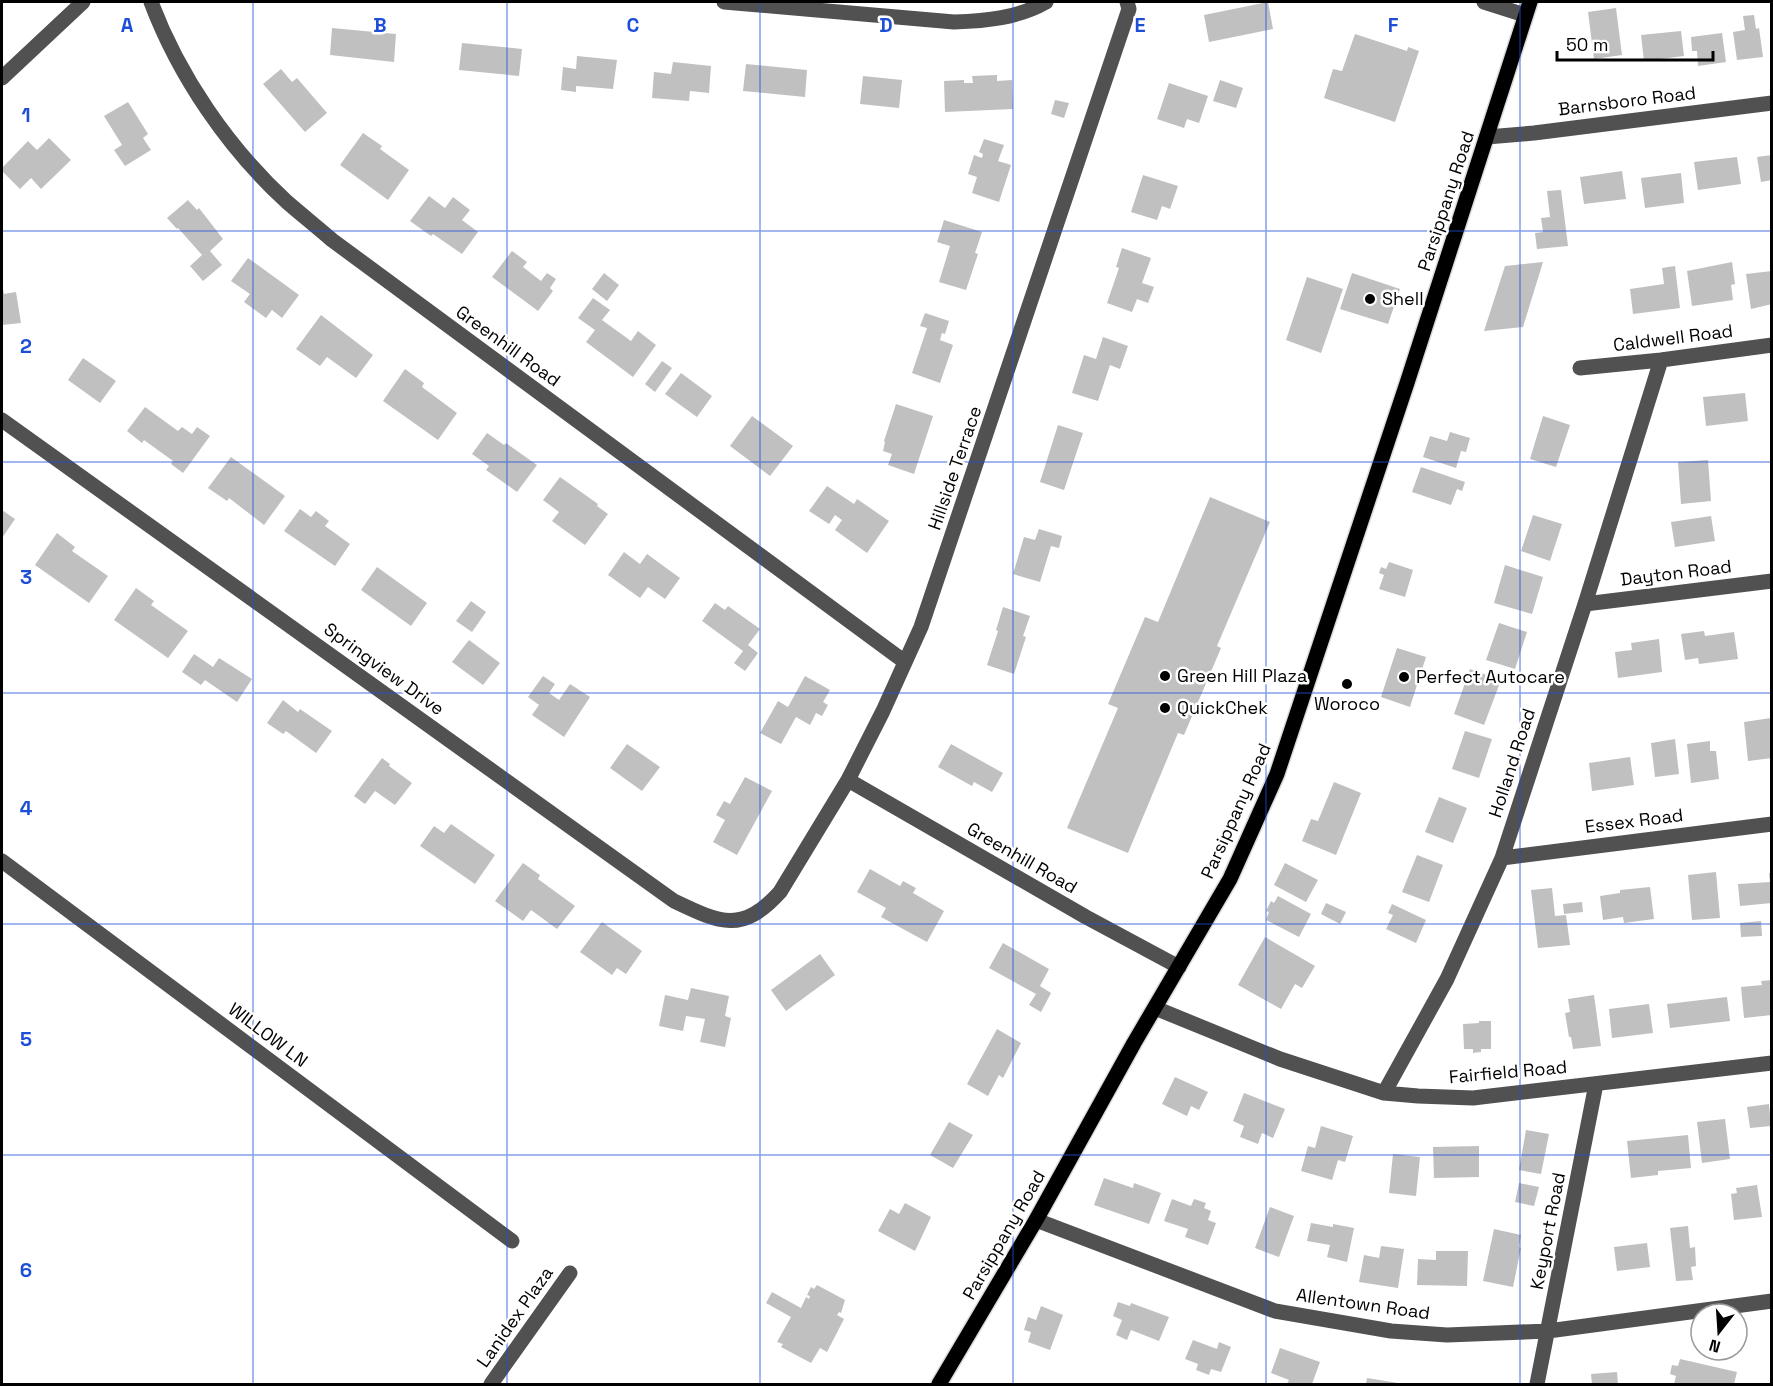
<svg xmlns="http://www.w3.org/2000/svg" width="1773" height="1386" viewBox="0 0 1773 1386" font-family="'Space Grotesk',sans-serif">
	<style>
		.building { fill: #c0c0c0 }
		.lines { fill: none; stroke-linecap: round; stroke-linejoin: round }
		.major-casing { stroke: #dbdbdb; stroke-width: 18 }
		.minor { stroke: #515151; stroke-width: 15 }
		.major { stroke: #000; stroke-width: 15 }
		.grid { fill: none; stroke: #1d4ed8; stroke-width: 1.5; stroke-opacity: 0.55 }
		.poi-dot { fill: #000; stroke: #fff; stroke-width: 2 }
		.labels { text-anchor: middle; stroke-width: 5; stroke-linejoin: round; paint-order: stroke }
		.street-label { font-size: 18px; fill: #000; stroke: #fff }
		.poi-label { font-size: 18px; fill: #000; stroke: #fff; text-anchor: start }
		.grid-label { font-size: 20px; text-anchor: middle; font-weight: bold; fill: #1d4ed8; stroke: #fff; stroke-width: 5; stroke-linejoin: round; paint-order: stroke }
	</style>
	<rect width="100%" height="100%" fill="#fff"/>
	<path class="building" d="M1268,2L1273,29L1209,42L1204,15Z
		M1616,8L1622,55L1594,59L1588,12Z
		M1754,15L1756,29L1759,28L1763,57L1737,60L1733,32L1745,30L1743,16Z
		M332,28L396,34L394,62L330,55Z
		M1681,31L1684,56L1644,61L1641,35Z
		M1722,33L1726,62L1698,66L1697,51H1692L1691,37Z
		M1355,34L1407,51L1408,47L1419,51L1395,122L1324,98L1333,69L1342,71Z
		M462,43L522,49L519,76L459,70Z
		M577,56L617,60L613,89L576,86V92L561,90L563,67L576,69Z
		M673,62L711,66L709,93L690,91L689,101L652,98L654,72L671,74Z
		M746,64L807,70L805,97L743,91Z
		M281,69L292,82L297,78L327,113L305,132L263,84Z
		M997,75V81L1012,80L1013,109L945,112L944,81L964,80V83H973L972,76Z
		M863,76L902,80L899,108L860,104Z
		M1220,80L1243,88L1236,108L1213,101Z
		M1169,83L1208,96L1199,123L1187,119L1184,128L1157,119Z
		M1055,100L1069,103L1064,118L1051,114Z
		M128,102L148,134L143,138L151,150L125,166L114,150L122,145L104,116Z
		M363,133L382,146L380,149L409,170L388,200L340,165Z
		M49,138L71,160L41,189L31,178L20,189L2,171V168L28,141L37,150Z
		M984,139L1004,145L998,161L1011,165L999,202L972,193L977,177L968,174L974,155L982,158L983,154L979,152Z
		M1772,155V180L1761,182L1757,157Z
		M1737,157L1741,184L1698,190L1694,162Z
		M1622,171L1626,199L1584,204L1580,177Z
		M1681,173L1684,203L1645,208L1641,178Z
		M1143,175L1178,186L1170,209L1162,206L1157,220L1131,212Z
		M1561,190L1568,246L1537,249L1535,233L1543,232L1541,218L1550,217L1547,191Z
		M429,196L445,208L453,197L470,210L462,220L478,232L462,254L433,234L431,236L410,221Z
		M188,200L197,210L199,208L223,239L210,251L222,265L203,281L190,266L202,255L178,228L177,229L167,218Z
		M944,220L982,232L975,253L978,254L966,290L939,282L950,246L937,242Z
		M1122,248L1151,258L1142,283L1154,287L1148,303L1137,299L1132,312L1107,303L1119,268L1116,267Z
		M512,251L527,262L523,267L541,281L547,273L556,279L550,288L553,291L538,311L492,277Z
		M248,258L299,295L282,318L272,310L266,318L244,302L250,294L231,281Z
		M1543,262L1523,327L1484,331L1505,266Z
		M1732,262L1735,284L1731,285L1733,300L1692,306L1687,271Z
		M1675,266L1680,308L1633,314L1630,289L1664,284L1662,268Z
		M1772,271V304L1751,309L1746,274Z
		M604,273L619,285L607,301L592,289Z
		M1352,273L1400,289L1388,324L1340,309Z
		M1307,277L1343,289L1321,353L1286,340Z
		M2,285L4,294L16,292L21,323L2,325Z
		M593,298L610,310L602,320L631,341L638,331L656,345L633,377L586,342L595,330L578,318Z
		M925,313L949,321L945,334L942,333L940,340L953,345L940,383L912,373L927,328L920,326Z
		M321,315L373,355L356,378L327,357L320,366L296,349Z
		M1103,337L1128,346L1120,369L1110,365L1098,401L1072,393L1084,355L1096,359Z
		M83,358L116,381L100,403L68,380Z
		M662,361L672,368L655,392L645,384Z
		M405,369L424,383L422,387L457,413L438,440L383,401Z
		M681,373L712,396L697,417L665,394Z
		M1745,393L1748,421L1706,426L1703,397Z
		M896,404L933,416L914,474L888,465L892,454L883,451L885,442L884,441Z
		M145,407L178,431L182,427L192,434L197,427L210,436L183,473L171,464L173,461L144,440L142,443L127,431Z
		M752,416L793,446L770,476L730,446Z
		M1543,416L1570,425L1556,467L1530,459Z
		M1058,425L1083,433L1064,490L1040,482Z
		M1450,432L1470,438L1466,452L1461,451L1456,468L1423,457L1430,436L1447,441Z
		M487,433L504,445L506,443L537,465L517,492L486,470L489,466L472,454Z
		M231,457L285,496L264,525L229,498L227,501L208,488Z
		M1708,460L1711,501L1681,504L1678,462Z
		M1421,467L1465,482L1462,491L1457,489L1451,505L1412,492Z
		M560,477L598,504L597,506L608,514L585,545L552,521L559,512L543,500Z
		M827,486L854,504L857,499L889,521L867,553L835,530L842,520L835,515L829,524L809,511Z
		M1210,497L1270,522L1217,646L1221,648L1184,735L1178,733L1128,853L1067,828L1118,708L1108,704L1145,617L1158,622Z
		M300,509L311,517L316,511L329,521L325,526L350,544L335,566L284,531Z
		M2,510L15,519L2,538Z
		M1533,515L1562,524L1550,561L1521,551Z
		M1711,516L1715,541L1675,547L1671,522Z
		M1039,529L1062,536L1059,548L1051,546L1040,582L1013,574L1024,537L1035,540Z
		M57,533L75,547L72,551L108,576L89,603L35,565Z
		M624,552L640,564L647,554L680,578L665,599L648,587L640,598L608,575Z
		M1389,562L1413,570L1405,597L1379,589L1384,575L1379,573L1381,567L1386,569Z
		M1505,565L1543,577L1532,614L1494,603Z
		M377,567L427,603L411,626L361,590Z
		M136,588L154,601L151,605L188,631L168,658L114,620Z
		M471,601L486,612L472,632L456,621Z
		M715,603L725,610L728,606L760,629L748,645L758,653L745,671L734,663L743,651L702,621Z
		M1003,607L1030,616L1023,636L1026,637L1014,674L987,665L998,631L996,630Z
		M1499,623L1527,632L1515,669L1486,660Z
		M1704,631L1705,636L1734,632L1738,659L1699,664L1698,658L1685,660L1681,634Z
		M1659,639L1662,672L1618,678L1615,652L1632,650L1631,643Z
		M469,640L500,663L483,685L452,662Z
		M1397,648L1426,657L1410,707L1381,697Z
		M194,654L213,667L219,658L252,679L237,702L205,680L201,685L182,672Z
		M1470,669L1501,680L1484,725L1454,714Z
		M543,676L555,684L549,693L559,700L570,684L590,697L564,737L532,715L539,705L528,697Z
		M805,676L830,690L823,702L828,705L822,716L816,713L810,725L796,717L781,744L760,733L778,701L788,707Z
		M283,700L298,712L300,709L332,731L316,753L286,731L283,734L267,723Z
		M1771,718L1772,758L1748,761L1744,722Z
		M1465,731L1492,739L1479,778L1452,769Z
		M1675,739L1679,774L1655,777L1651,743Z
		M1710,741V751H1716L1719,779L1691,783L1687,744Z
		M627,744L660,767L642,791L610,768Z
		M951,744L1003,773L992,792L974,782L972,786L938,767Z
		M1630,757L1634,785L1592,791L1589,763Z
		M382,758L390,764L389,766L412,783L395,805L375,791L365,804L354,796Z
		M745,777L772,791L737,855L713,842L725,820L716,815L724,801L730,804Z
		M1334,782L1361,793L1336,855L1302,841L1311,819L1318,821Z
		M1439,797L1467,808L1453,843L1425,832Z
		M451,824L495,855L475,884L420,846L434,826L444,833Z
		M1417,855L1443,865L1429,902L1402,892Z
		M523,863L540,875L538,879L575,906L557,929L531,910L523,921L495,901Z
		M1285,863L1318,880L1306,902L1274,885Z
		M870,869L900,886L903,881L916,888L913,893L944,911L927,942L881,917L886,908L857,892Z
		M1716,872L1720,918L1692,920L1688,875Z
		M1769,873H1772V903L1740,906L1738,884L1770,882Z
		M1650,887L1654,919L1624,923L1623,917L1603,920L1600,896L1620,893V890Z
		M1552,888L1555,916L1566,915L1570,945L1538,948L1531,890Z
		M1278,896L1311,914L1299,937L1266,920L1269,912L1266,911L1271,901L1274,903Z
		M1582,902L1583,912L1564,914L1563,904Z
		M1326,903L1346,912L1340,924L1321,914Z
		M1392,904L1426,920L1416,943L1386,929L1393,915L1388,913Z
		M1761,921L1762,936L1741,937L1740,923Z
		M602,922L642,951L626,974L617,968L612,975L580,952Z
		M1265,937L1315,966L1302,988L1295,984L1281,1009L1238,985Z
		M1003,943L1049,969L1040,986L1051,993L1041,1012L1029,1005L1036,994L989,968Z
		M820,954L835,975L786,1011L771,990Z
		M1772,980V1015L1744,1018L1741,987L1762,985L1761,981Z
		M691,988L729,996L725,1016L731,1018L725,1047L700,1042L705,1019L686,1016L683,1031L659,1026L665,995L688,1000Z
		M1594,995L1601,1046L1573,1049L1571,1037H1569L1565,1013L1570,1012L1568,999Z
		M1727,997L1730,1021L1670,1028L1667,1004Z
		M1649,1004L1653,1033L1612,1038L1609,1009Z
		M1479,1021H1491V1049H1481V1052L1473,1053V1049H1464L1463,1024L1479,1023Z
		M997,1029L1021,1043L1003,1078L999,1075L988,1096L967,1084Z
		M1175,1077L1208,1092L1199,1110L1191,1106L1187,1116L1162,1104Z
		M1244,1093L1285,1109L1273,1138L1262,1133L1258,1144L1240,1137L1244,1126L1233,1121Z
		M1769,1104L1771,1126L1750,1128L1747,1107Z
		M1725,1119L1730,1159L1702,1163L1697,1122Z
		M949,1122L973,1135L953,1168L930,1155Z
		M1321,1126L1353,1136L1345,1162L1338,1160L1332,1180L1301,1171L1308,1146L1315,1148Z
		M1526,1130L1549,1134L1541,1174L1519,1170Z
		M1688,1135L1691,1168L1658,1171V1175L1631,1178L1627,1141Z
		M1479,1146V1177L1434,1178L1433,1147Z
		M1393,1154L1420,1157L1416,1196L1389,1193Z
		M1104,1178L1133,1188L1134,1183L1161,1193L1149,1224L1094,1205Z
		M1519,1183L1539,1187L1534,1206L1515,1202Z
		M1757,1185L1762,1217L1734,1220L1731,1194L1737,1193L1736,1188Z
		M1172,1199L1191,1206L1194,1199L1206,1203L1204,1208L1211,1211L1208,1220L1216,1223L1208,1245L1185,1237L1188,1229L1164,1221Z
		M905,1203L931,1217L915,1251L878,1231L890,1209L899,1214Z
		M1270,1207L1294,1216L1279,1257L1255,1248Z
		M1311,1223L1333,1227V1224L1354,1228L1347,1262L1327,1257L1330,1245L1307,1241Z
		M1688,1226L1690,1248L1695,1247L1696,1266L1691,1267L1693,1280L1676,1281L1670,1228Z
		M1494,1229L1521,1235L1519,1247L1521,1248L1513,1287L1483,1281Z
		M1647,1243L1650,1267L1617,1271L1614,1247Z
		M1381,1246L1404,1249L1398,1288L1359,1282L1364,1255L1379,1258Z
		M1436,1251H1468L1467,1286L1417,1285L1418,1259L1436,1260Z
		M817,1285L845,1300L841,1313L839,1312L837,1315L844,1319L827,1352L820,1348L811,1363L781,1347L783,1344L777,1342L791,1317L766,1303L772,1292L801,1308L806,1297L809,1299L810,1296L807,1295L811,1287L814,1289Z
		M1118,1302L1130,1306L1131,1303L1169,1317L1159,1341L1131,1330L1127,1340L1116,1335L1122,1320L1113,1316Z
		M1041,1306L1063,1315L1050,1350L1028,1342L1031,1332L1024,1330L1028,1317L1036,1320Z
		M1193,1340L1217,1349L1219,1342L1231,1347L1221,1372L1211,1369L1209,1375L1196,1370L1198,1364L1185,1359Z
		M1280,1348L1320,1362L1312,1384H1287L1289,1380L1271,1373Z
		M1680,1359L1737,1372L1734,1384H1674L1676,1376L1670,1374L1672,1365L1678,1366Z
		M1617,1372L1618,1384H1592L1591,1374Z
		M1367,1378L1398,1383V1384H1366Z"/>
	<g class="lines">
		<g class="major-casing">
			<path id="major" d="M939,1384L1036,1220L1134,1043L1230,879L1277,774L1407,383L1530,2"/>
		</g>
		<path class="minor" d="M151,2C179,76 228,148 287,202C302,215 317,227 332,240L905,662
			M724,2L954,22C986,21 1018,18 1046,2
			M1484,2L1525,15
			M2,78L83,2
			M1487,137L1534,133L1772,103
			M1580,368L1661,360L1772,345
			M2,420L674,901C720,923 742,934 780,892L848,780L883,711L921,627L1129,9L1127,2
			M1585,604L1772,581
			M848,780L1086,917L1179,967
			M1502,858L1772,824
			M2,861L512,1241
			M1155,1008L1280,1059L1384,1093L1418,1096L1473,1098L1772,1063
			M1384,1093L1447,979L1502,858L1585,604L1661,360
			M1036,1220L1275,1311L1391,1331L1447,1335L1548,1331L1772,1301
			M491,1384L570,1273
			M1537,1384L1596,1084"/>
		<use href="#major" class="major"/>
	</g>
	<path class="grid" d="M253,2V1384M507,2V1384M760,2V1384M1013,2V1384M1266,2V1384M1520,2V1384M2,231H1772M2,462H1772M2,693H1772M2,924H1772M2,1155H1772"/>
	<g class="poi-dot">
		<circle cx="1370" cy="299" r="6"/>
		<circle cx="1165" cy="676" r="6"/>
		<circle cx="1404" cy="677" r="6"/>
		<circle cx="1347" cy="684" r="6"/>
		<circle cx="1165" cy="708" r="6"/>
	</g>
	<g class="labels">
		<g class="street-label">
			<text transform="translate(1627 101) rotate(-7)" y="6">Barnsboro Road</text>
			<text transform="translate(1446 201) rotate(-72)" y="6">Parsippany Road</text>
			<text transform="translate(1673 338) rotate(-7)" y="6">Caldwell Road</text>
			<text transform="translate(508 346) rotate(36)" y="6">Greenhill Road</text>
			<text transform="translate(955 468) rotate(-71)" y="6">Hillside Terrace</text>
			<text transform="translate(1676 573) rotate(-7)" y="6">Dayton Road</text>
			<text transform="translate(384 669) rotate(36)" y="6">Springview Drive</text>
			<text transform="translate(1512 763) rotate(-72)" y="6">Holland Road</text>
			<text transform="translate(1236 811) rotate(-66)" y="6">Parsippany Road</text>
			<text transform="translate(1634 821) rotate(-7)" y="6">Essex Road</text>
			<text transform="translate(1022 858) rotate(30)" y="6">Greenhill Road</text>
			<text transform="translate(268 1035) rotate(37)" y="6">WILLOW LN</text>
			<text transform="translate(1508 1072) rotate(-5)" y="6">Fairfield Road</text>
			<text transform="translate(1548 1231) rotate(-79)" y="6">Keyport Road</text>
			<text transform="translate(1004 1235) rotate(-60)" y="6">Parsippany Road</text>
			<text transform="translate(1363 1304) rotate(8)" y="6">Allentown Road</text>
			<text transform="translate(515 1317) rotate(-55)" y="6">Lanidex Plaza</text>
		</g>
		<g class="poi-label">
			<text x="1382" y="305">Shell</text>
			<text x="1177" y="682">Green Hill Plaza</text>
			<text x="1416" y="683">Perfect Autocare</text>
			<text x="1347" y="710" text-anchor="middle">Woroco</text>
			<text x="1177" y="714">QuickChek</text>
		</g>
	</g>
	<g class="grid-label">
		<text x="127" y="32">A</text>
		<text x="380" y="32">B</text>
		<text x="633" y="32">C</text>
		<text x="886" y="32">D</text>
		<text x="1140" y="32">E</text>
		<text x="1393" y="32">F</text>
		<text x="26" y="122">1</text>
		<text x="26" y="353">2</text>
		<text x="26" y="584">3</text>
		<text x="26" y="815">4</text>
		<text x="26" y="1046">5</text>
		<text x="26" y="1277">6</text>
	</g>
	<rect width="1773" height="1386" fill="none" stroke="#000000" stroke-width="6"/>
	<g transform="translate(1719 1332) rotate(197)"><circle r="28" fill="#ffffff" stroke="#999999" stroke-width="1.5"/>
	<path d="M0-4.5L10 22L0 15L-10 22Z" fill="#000000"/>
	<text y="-9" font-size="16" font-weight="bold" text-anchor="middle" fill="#000000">N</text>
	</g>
	<path d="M1557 51v9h156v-9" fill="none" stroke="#000000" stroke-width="3"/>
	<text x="1566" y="51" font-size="18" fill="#000000" stroke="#ffffff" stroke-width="4.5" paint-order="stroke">50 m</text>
</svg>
